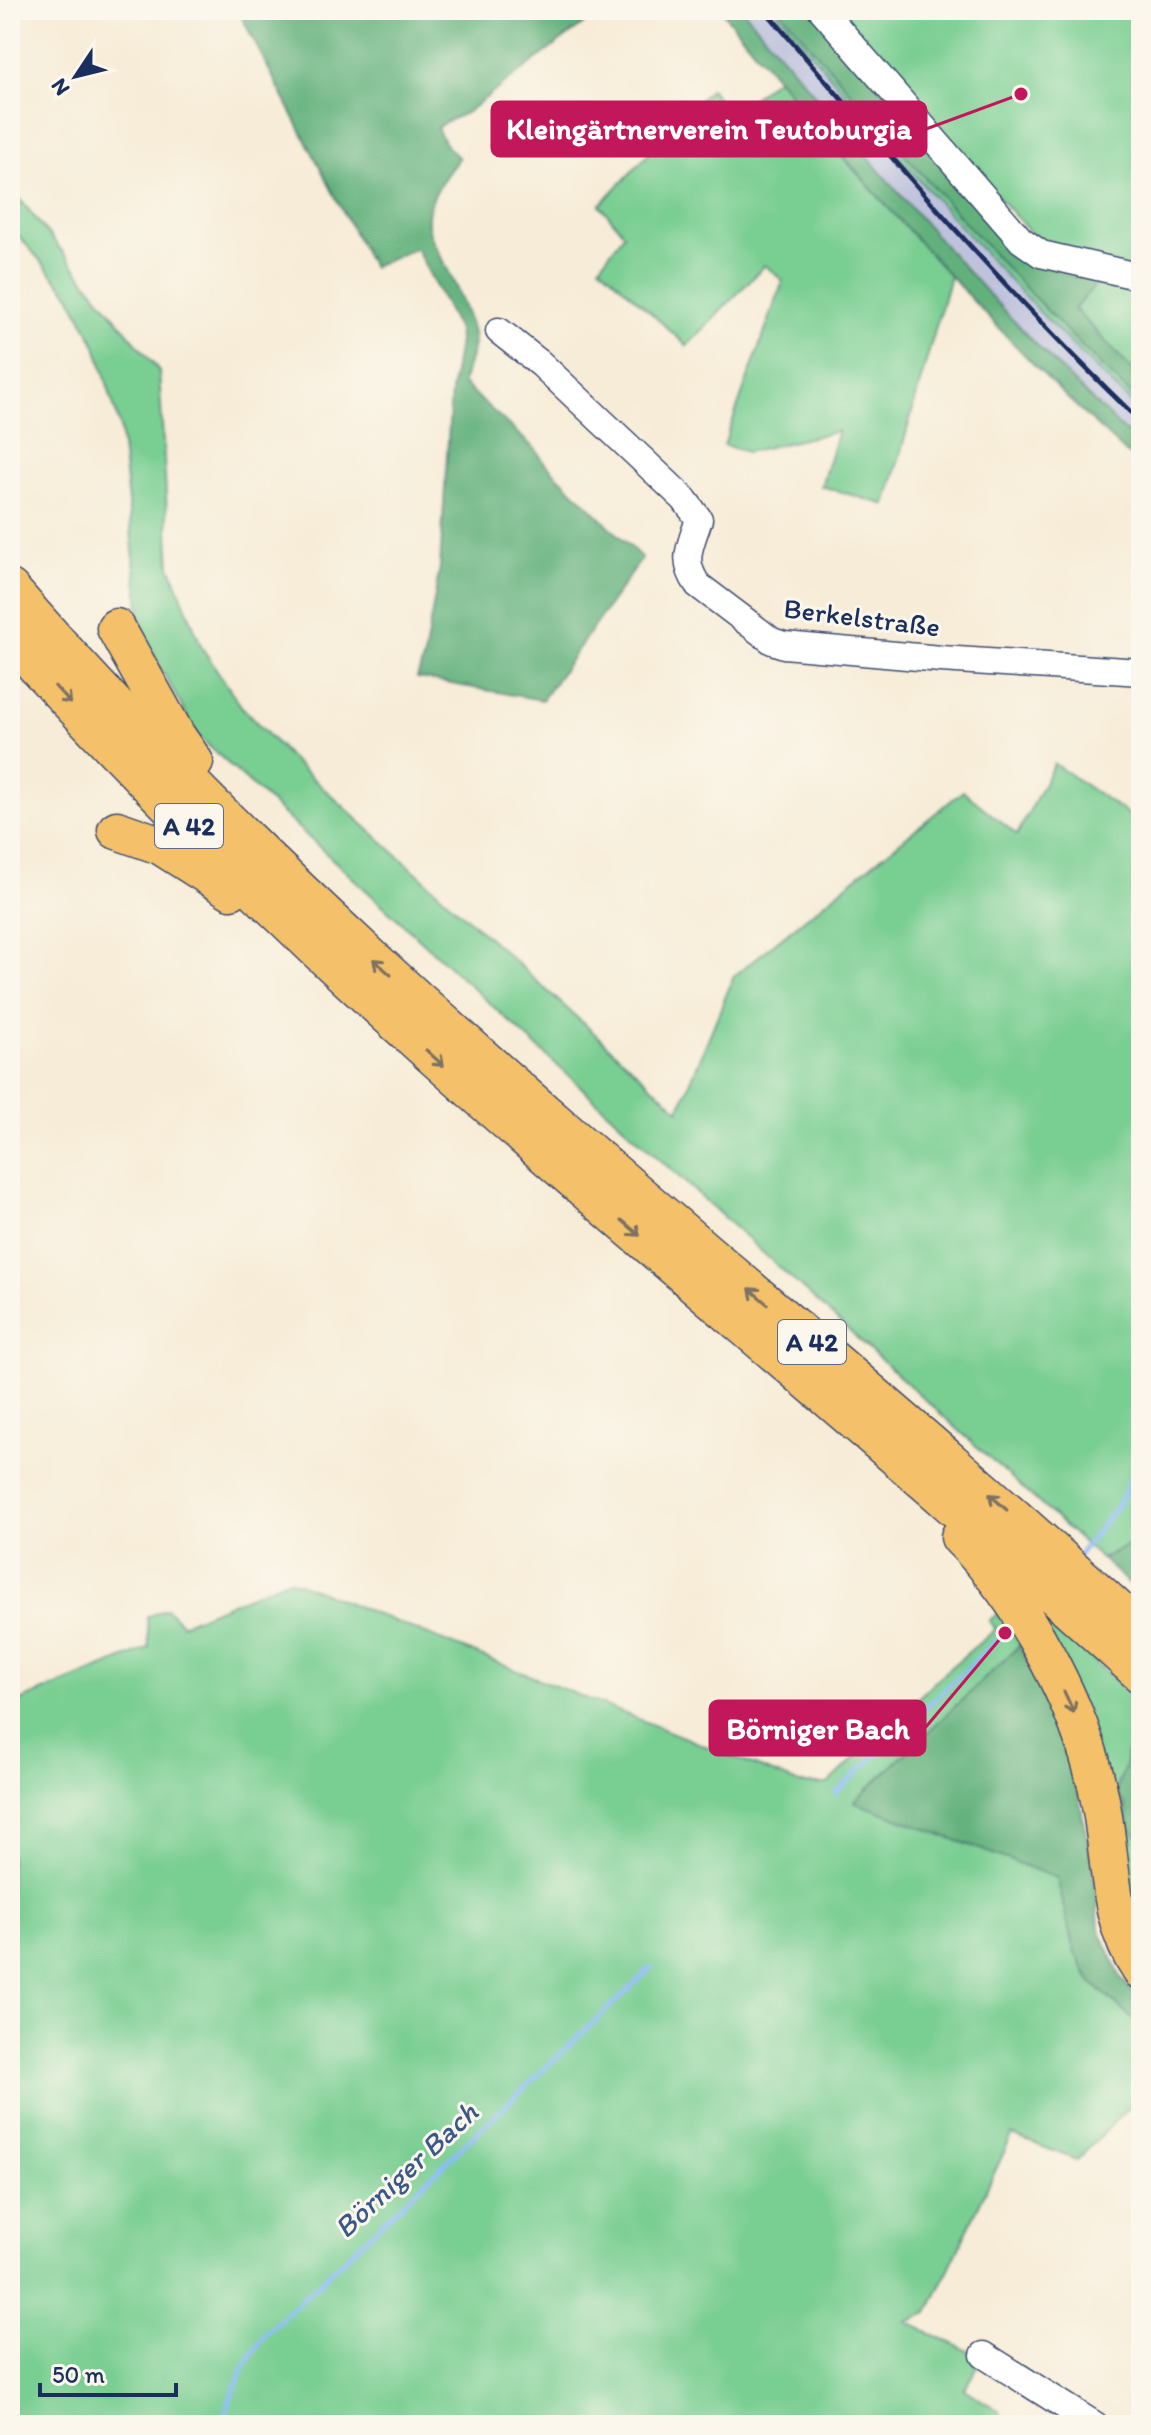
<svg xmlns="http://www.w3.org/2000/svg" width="1151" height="2435" viewBox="0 0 1151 2435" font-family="Itim,sans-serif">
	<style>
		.industrial { fill: #bfc2dd }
		.green { fill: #79ce92; stroke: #4a7e78; stroke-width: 2 }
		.forest { fill: #62b17c; stroke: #3e706d; stroke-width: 2 }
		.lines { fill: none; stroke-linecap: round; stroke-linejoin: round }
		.stream { stroke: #87b9f3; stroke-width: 5 }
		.minor-casing { stroke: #3c4b70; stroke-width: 29 }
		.highway-casing { stroke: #3c4b70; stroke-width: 41 }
		.minor { stroke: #fff; stroke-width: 26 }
		.highway { stroke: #f4c16a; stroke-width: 38 }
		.rail { stroke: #1b2f5e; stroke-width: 5 }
		.oneway { stroke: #7d7163 }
		.labels { text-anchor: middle; stroke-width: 6; stroke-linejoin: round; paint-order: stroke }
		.shield { fill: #fbf7ec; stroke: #5e6b89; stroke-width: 2 }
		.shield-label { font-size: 26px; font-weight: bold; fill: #1b2f5e }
		.street-label { font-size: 28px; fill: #1b2f5e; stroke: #fbf7ec }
		.water-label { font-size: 30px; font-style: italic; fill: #3b588b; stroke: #fbf7ec }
		.leader { fill: none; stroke: #c2185b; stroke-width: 3 }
		.callout-dot { fill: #c2185b; stroke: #fbf7ec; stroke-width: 3 }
		.callout { fill: #c2185b; stroke: #c2185b; stroke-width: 3 }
		.callout-label { font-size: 30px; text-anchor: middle; font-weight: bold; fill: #fff }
	</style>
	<rect width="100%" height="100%" fill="#fbf7ec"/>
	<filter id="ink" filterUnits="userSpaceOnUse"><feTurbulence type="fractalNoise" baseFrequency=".0125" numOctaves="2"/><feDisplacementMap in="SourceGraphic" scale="16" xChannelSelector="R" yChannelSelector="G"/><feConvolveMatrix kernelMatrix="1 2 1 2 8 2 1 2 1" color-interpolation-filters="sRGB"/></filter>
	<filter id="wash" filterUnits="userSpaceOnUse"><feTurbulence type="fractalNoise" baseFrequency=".006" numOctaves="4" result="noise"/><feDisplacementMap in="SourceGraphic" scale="32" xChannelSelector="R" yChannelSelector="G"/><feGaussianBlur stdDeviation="1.8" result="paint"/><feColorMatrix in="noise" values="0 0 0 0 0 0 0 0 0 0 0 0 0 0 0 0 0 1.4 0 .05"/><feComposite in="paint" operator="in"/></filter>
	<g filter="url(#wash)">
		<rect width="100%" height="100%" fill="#f7ecd7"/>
		<path class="industrial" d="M743,10H775L946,210L1065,337L1141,412V446L1023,331L894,187Z"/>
		<path class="green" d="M775,10H780C896,145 1011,282 1141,404V412C1008,288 891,149 775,10Z
			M829,10H1141V272L1046,250Z
			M777,78L837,151L950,276L886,505L821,486L838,431L747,452L724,445L783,281L765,265L687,346L600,266L624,234L600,205L710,89L732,115Z
			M10,187L159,371L170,566L202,648L241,706L290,758L679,1110L734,976L963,791L1017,835L1054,764L1141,823V1544L1134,1542L1101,1559L666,1165L198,736L142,634L120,427L96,346L70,295L10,226Z
			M1105,274L1131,280L1141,291V379L1074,308Z
			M289,1579L800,1784H828L945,1672L996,1629L989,1621L998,1613L1020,1645L855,1802L1058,1878L1074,1951L1091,1982L1141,2026V2102L1136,2100L1077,2160L1012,2135L928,2313L907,2322L983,2358L964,2389L1001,2412L996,2425H10V1705L149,1648L147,1617L166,1609L182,1624Z
			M1048,1618L1132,1696L1128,1701L1141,1714V1752L1117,1783L1131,1830L1141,1838V1958L1038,1627Z"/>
		<path class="forest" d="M238,10H602L466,113L445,122L437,128L445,144L459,158C401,230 437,233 463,304C467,315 473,328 474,340C474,353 466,370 462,383L536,450L545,463L642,558L542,700L417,678L424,657L440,567L451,392L459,341L458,330L416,248L372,267Z
			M721,10H743C870,160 995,314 1141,446V467C1112,439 1081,412 1052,383C935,265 826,139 721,10Z
			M780,10H816L1018,244L1105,274L1074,309L1141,379V404C1011,282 896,145 780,10Z
			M1134,1542L1141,1544V1589L1131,1580L1128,1583L1102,1559Z
			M1020,1645L1067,1751L1079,1796L1097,1895L1099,1929L1121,1978L1141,2002V2026L1091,1982L1074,1951L1057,1878L854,1802Z
			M1131,1748L1141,1751L1140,1838L1131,1830L1125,1804L1117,1794C1117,1777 1128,1772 1126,1754Z"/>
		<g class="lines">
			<path class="stream" d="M1077,1557L1120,1502L1141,1453
				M836,1793L1013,1625
				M220,2425L242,2370L266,2333L651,1968"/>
		</g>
	</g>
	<g filter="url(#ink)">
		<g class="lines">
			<g class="minor-casing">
				<path id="minor" d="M822,10L1021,240L1041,254L1141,277
					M499,331L541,364L684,499L699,519C691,545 680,560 698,585L772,641L784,645L941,659L1141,672
					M984,2355L1095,2425"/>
			</g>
			<g class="highway-casing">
				<path id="highway" d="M10,589C346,978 764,1285 1141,1631
					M116,628L176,736L194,762
					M10,638C144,784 284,923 432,1055C666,1265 910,1462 1141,1674
					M117,830L160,845L231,890
					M960,1537C1027,1604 1084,1712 1101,1805C1112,1861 1107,1920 1141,1970"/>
			</g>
			<use href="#minor" class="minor"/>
			<use href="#highway" class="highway"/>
			<path class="rail" d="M765,10C886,152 1006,293 1141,422"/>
		</g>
		<defs><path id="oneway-shaft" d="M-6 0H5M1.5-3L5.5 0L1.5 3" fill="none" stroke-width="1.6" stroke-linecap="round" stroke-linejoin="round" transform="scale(2)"/></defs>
		<g class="oneway">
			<use href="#oneway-shaft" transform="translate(63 695) rotate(47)"/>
			<use href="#oneway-shaft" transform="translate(382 967) rotate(-138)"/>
			<use href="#oneway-shaft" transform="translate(435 1058) rotate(42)"/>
			<use href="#oneway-shaft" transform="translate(631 1228) rotate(41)"/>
			<use href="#oneway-shaft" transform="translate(758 1296) rotate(-139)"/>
			<use href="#oneway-shaft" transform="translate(998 1502) rotate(-138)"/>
			<use href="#oneway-shaft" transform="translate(1069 1702) rotate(65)"/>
		</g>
	</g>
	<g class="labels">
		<g class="shield">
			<rect x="155" y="804" width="68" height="44" rx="6"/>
			<rect x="778" y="1320" width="68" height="44" rx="6"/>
		</g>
		<g class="shield-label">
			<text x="189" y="835">A 42</text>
			<text x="812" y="1351">A 42</text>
		</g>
		<g class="street-label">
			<text transform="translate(862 617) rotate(7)" y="10">Berkelstraße</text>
		</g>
		<g class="water-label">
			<text transform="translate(406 2170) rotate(-43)" y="10">Börniger Bach</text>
		</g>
	</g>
	<path class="leader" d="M1021 94L926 129M1005 1633L925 1728"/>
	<g class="callout-dot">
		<circle cx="1021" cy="94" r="8"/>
		<circle cx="1005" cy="1633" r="8"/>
	</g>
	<g class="callout">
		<rect x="492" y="102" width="434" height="54" rx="8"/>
		<rect x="710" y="1701" width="215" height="54" rx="8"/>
	</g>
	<g class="callout-label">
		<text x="709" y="139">Kleingärtnerverein Teutoburgia</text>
		<text x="818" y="1739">Börniger Bach</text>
	</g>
	<rect width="1151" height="2435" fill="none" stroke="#fbf7ec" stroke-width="40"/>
	<g transform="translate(76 76) rotate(235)" stroke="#fbf7ec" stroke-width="6" paint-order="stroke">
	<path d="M0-6L14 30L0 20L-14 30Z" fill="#1b2f5e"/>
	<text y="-12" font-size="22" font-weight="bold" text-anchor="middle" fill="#1b2f5e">N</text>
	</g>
	<path d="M40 2383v12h136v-12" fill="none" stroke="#1b2f5e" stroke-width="4"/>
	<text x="52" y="2383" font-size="24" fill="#1b2f5e" stroke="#fbf7ec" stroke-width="6" paint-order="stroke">50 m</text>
</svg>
